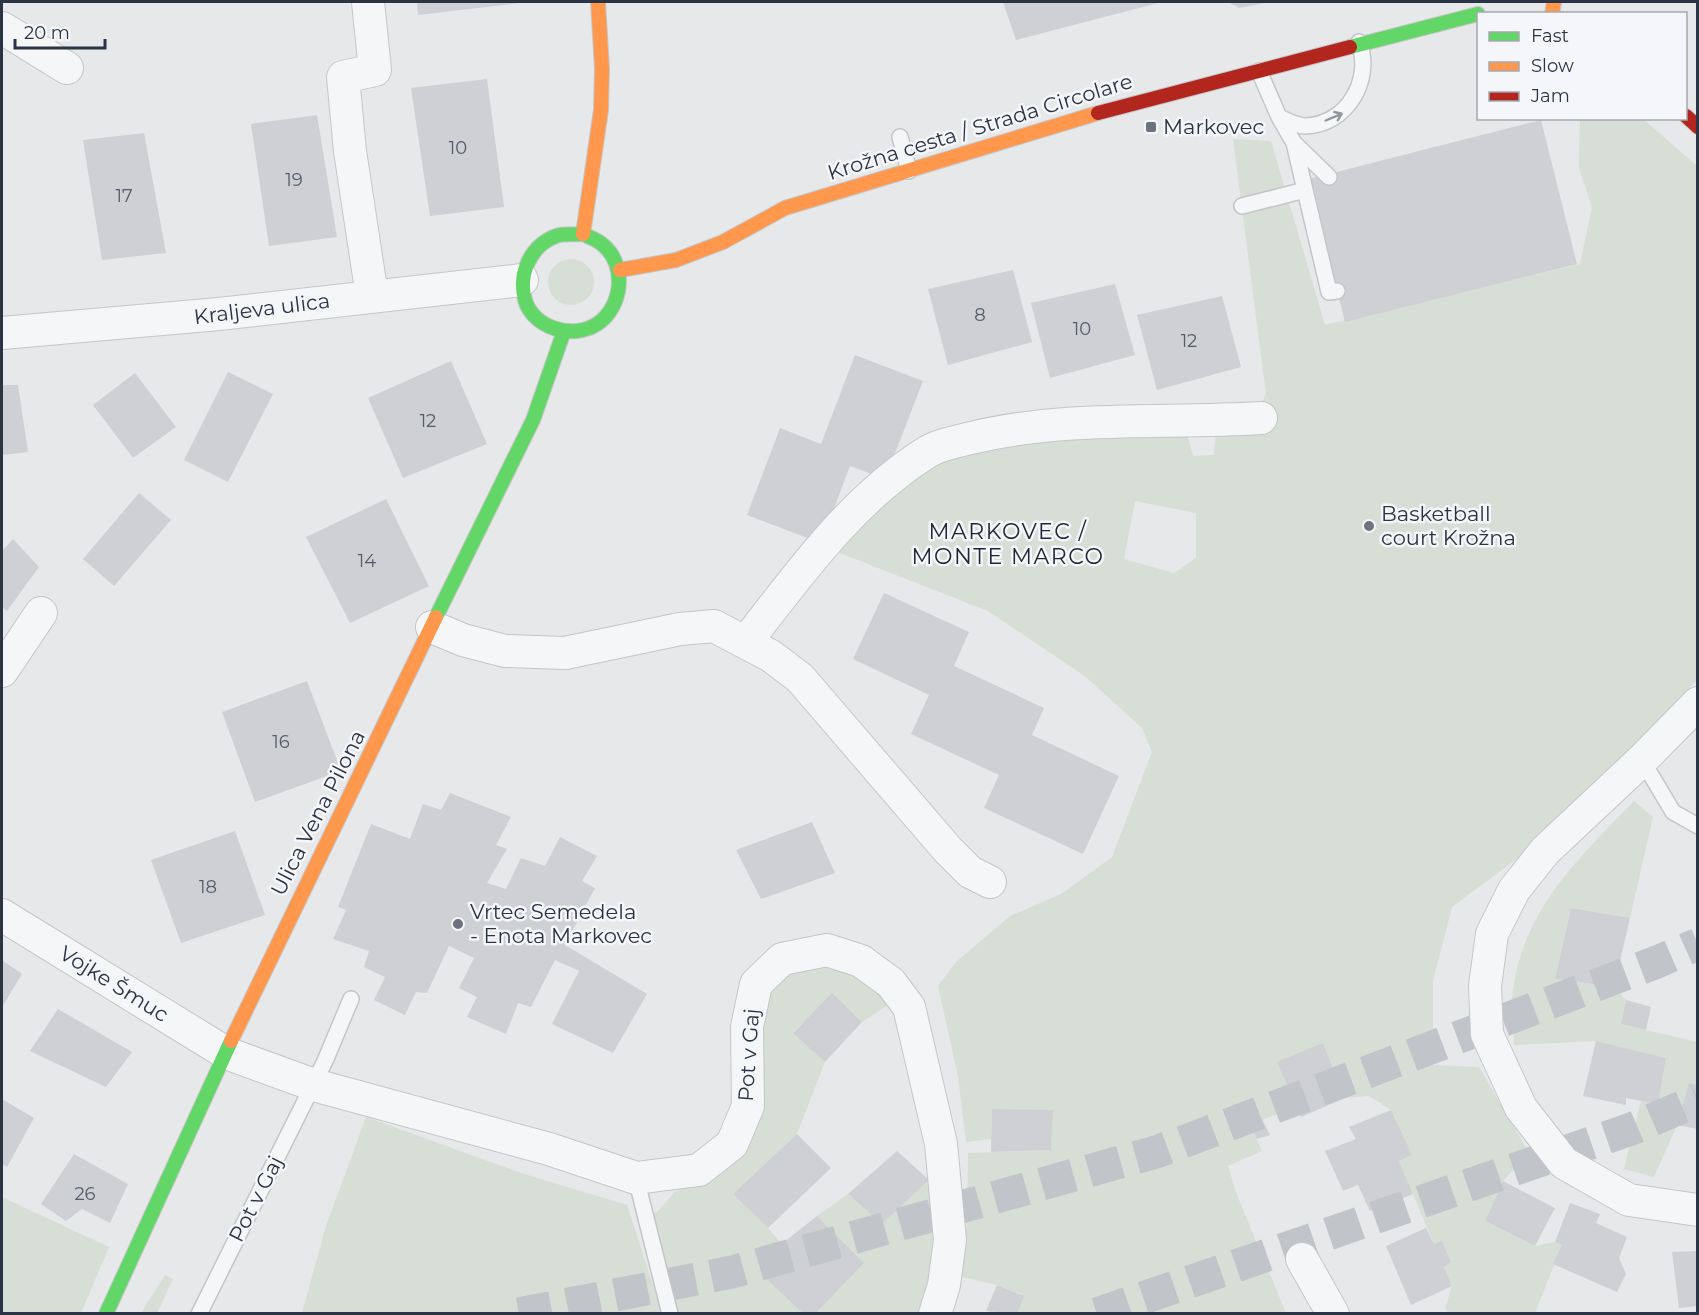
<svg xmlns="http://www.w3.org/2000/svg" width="1699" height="1315" viewBox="0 0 1699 1315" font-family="Montserrat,sans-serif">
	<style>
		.green { fill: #d6ded6; fill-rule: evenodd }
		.building { fill: #ced0d3 }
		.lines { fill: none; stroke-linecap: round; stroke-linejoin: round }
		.highway-tunnel { stroke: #c1c4c9; stroke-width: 33; stroke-dasharray: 33 16; stroke-linecap: butt }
		.lane-casing { stroke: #c4c6c8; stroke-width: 18 }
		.street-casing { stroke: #c4c6c8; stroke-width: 34 }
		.fast-casing { stroke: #c4c6c8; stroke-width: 16 }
		.slow-casing { stroke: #c4c6c8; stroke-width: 16 }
		.jam-casing { stroke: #c4c6c8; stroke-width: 16 }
		.lane { stroke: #f5f6f7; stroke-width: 15 }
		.street { stroke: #f5f6f7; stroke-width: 32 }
		.fast { stroke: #63d668; stroke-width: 14 }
		.slow { stroke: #ff974d; stroke-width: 14 }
		.jam { stroke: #b3261e; stroke-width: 14 }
		.oneway { stroke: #90959e }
		.poi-dot { fill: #6c737f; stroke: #f4f6f9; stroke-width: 2 }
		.labels { text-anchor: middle; stroke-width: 5; stroke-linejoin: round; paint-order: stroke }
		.number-label { font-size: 18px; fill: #545c69 }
		.street-label { font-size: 21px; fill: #2b3445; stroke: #f4f6f9 }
		.poi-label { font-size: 21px; fill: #2b3445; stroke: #f4f6f9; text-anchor: start }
		.neighbourhood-label { font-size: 22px; letter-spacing: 1.5px; fill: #1d2536; stroke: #f4f6f9 }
	</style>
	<rect width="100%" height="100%" fill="#e6e8ea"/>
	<path class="green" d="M1580,119H1643L1697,166V680L1538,843L1452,907L1433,981V1065L1479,1067L1529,1153L1503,1181L1485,1221L1535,1246L1555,1242L1562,1245L1535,1313L1450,1314L1445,1309L1452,1286L1444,1267L1451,1262L1442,1241L1434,1244L1399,1161L1411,1155L1391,1110L1369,1096L1345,1098L1323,1043L1296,1106L1250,1125L1262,1151L1228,1166L1237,1195L1286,1313H1017L1023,1295L997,1285L962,1277L967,1221L968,1153L1050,1150L1053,1111L992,1109L991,1139L966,1142L958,1076L938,986L956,962L1010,916L1061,894L1112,857L1152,752L1142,728L1086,677L988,611L832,550L945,439L1186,430L1193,456L1214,455L1217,421L1260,407L1266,394L1233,139L1271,141L1325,325L1580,264L1592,207L1579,168ZM1135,501L1196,513V558L1174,573L1124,559Z
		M548 282a23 23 0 1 1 46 0a23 23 0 1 1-46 0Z
		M1634,801L1653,817L1630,918L1571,908L1555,979L1614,987L1626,1000L1621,1024L1697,1042V1085L1689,1084L1677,1125L1654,1177L1624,1169L1641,1101L1658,1103L1666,1058L1596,1041L1514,1045C1514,1027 1510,1007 1513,990C1524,908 1580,857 1634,801Z
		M827,962L868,976L893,1002L862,1022L832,994L793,1032L825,1062L797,1134L733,1194L768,1228L789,1253L763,1276L804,1313H678L652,1213L657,1212L675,1192L720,1171L770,991L798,969Z
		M366,1117L521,1173L627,1205L662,1313H302L326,1226Z
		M929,1180L940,1226L922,1313L815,1314L864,1263L817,1216L848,1194L882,1224Z
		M2,1197L109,1247L81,1313H2Z
		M165,1275L173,1279L157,1313H141Z"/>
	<path class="building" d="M417,2H519L520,3L418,15Z
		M1003,2H1162L1016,40Z
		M1228,2H1265V3L1239,8Z
		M487,79L504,207L430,216L411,88Z
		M317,115L337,237L269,246L251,124Z
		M1541,120L1577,264L1345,322L1309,179Z
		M144,133L166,253L102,260L83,140Z
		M1013,270L1032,342L948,365L928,289Z
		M1115,284L1135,355L1050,378L1031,303Z
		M1222,296L1241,367L1157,390L1137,315Z
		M855,355L923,381L885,479L850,466L821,543L747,515L780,428L821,444Z
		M451,361L487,444L403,478L368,398Z
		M228,372L273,394L228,482L184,460Z
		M135,373L176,427L133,458L93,405Z
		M2,385H18L28,452L2,455Z
		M139,493L171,520L114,586L83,559Z
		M386,499L429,586L350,623L306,537Z
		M13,539L39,567L7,611L2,607V551Z
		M884,593L969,632L954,666L1044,708L1032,735L1119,776L1083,854L984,808L999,775L911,734L929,695L853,659Z
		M307,681L341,771L255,802L222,712Z
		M450,793L511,817L496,845L507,849L487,883L506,889L521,858L545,866L560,837L597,856L582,881L595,888L565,945L647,994L613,1053L552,1024L579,971L555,960L531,1007L518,1003L506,1034L467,1017L477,997L459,988L474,958L449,946L427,993L416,992L405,1015L374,1000L385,977L364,967L369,951L333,939L346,910L338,907L371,824L410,839L423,804L441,810Z
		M812,822L835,873L761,899L736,850Z
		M235,831L265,915L181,943L151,860Z
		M1571,908L1630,918L1614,987L1555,979Z
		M2,960L22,974L2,1007Z
		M832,993L862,1022L825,1062L793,1033Z
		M1626,1000L1651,1007L1646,1030L1621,1024Z
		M58,1009L132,1052L106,1087L30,1051Z
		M1596,1041L1666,1058L1658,1104L1626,1098V1105L1583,1096Z
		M1323,1043L1345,1098L1301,1117L1277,1062Z
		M1689,1083L1698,1085V1129L1677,1125Z
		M2,1099L34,1118L7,1167L2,1164Z
		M992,1109L1053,1110L1051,1150L991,1152Z
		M1391,1110L1412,1155L1399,1161L1413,1194L1370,1211L1358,1185L1343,1191L1325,1151L1356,1139L1349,1127Z
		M1262,1119L1270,1135L1257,1139L1250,1125Z
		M797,1134L831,1168L768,1228L733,1194Z
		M897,1151L929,1180L882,1224L848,1194Z
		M74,1154L128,1184L110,1223L82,1209L66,1221L41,1204Z
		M1503,1181L1555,1208L1535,1246L1485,1221Z
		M1570,1203L1600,1214L1596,1223L1627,1237L1619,1258L1626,1274L1617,1292L1553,1264L1562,1245L1555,1242Z
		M817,1216L864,1263L815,1314H804L763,1276L789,1253L779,1246Z
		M1426,1228L1434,1244L1442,1241L1451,1262L1444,1267L1452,1286L1411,1305L1386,1246Z
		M1698,1251V1306L1679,1308L1672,1252Z
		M997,1285L1024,1296L1017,1314L986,1311Z"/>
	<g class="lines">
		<path class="highway-tunnel" d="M519,1314L732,1272L1159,1151L1657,962L1698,944
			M1097,1314L1631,1129L1698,1100"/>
		<g class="lane-casing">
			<path id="lane" d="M1259,71L1279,117L1294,143L1329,177
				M1279,117C1286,120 1297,126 1305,126C1347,125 1373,80 1359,42
				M900,137L909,171
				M1294,143L1329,292L1337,291
				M1242,206L1305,190
				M1642,760L1673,812L1698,826
				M636,1178L670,1314
				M199,1314L325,1061L351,999"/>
		</g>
		<g class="street-casing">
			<path id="street" d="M368,2L375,70L343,77L350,151L372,296
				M2,28L67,68
				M2,333L219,314L522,280
				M432,627L463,640L505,651L565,653L680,629L714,626L771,656L800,678L948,850L970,872L990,882
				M746,642C800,573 850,502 924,454C937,445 955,442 971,438C1065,415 1164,424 1261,418
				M2,671L41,613
				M1698,703L1642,760L1545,851L1514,890L1492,934L1485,986L1487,1034L1521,1108L1564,1163L1629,1200L1698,1210
				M2,915L226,1053L314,1085L549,1149L636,1178L699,1170L732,1144L748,1106L747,1027L756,984L782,959L827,950L861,961L891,983L909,1007L941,1144L950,1240L944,1285L935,1314
				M1302,1259L1333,1314"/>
		</g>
		<g class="fast-casing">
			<path id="fast" d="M1350,47L1478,14
				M583,234C589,237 598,240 603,245C627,265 623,307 597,324C573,340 533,328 525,300C518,274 530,246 556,236C564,233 574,235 583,234Z
				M436,617L533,420L564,331
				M106,1314L231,1041"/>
		</g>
		<g class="slow-casing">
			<path id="slow" d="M1552,14L1554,2
				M583,234L601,110L602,69L598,2
				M620,270L676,260L723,242L785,208L1098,113
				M231,1041L436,617"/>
		</g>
		<g class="jam-casing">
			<path id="jam" d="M1098,113L1350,47
				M1686,116L1698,127"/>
		</g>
		<use href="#lane" class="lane"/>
		<use href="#street" class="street"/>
		<use href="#fast" class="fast"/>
		<use href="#slow" class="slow"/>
		<use href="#jam" class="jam"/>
	</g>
	<defs><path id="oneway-shaft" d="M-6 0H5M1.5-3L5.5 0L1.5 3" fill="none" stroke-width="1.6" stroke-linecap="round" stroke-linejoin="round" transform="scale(1.5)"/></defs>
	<use class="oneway" href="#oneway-shaft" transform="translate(1334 117) rotate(-23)"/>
	<g class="poi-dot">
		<rect x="1145" y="121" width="12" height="12" rx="3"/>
		<circle cx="1369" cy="526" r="6"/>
		<circle cx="458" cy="924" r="6"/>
	</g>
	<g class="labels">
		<g class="number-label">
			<text x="458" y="154">10</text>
			<text x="294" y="186">19</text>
			<text x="124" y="202">17</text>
			<text x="980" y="321">8</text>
			<text x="1082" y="335">10</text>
			<text x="1189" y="347">12</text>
			<text x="428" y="427">12</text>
			<text x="367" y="567">14</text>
			<text x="281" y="748">16</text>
			<text x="208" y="893">18</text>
			<text x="85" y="1200">26</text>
		</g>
		<g class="street-label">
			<text transform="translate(980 127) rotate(-17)" y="7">Krožna cesta / Strada Circolare</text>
			<text transform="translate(262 309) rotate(-7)" y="7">Kraljeva ulica</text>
			<text transform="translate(318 813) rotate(-63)" y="7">Ulica Vena Pilona</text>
			<text transform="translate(114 984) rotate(32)" y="7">Vojke Šmuc</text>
			<text transform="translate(749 1055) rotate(-86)" y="7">Pot v Gaj</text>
			<text transform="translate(256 1199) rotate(-63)" y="7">Pot v Gaj</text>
		</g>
		<g class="poi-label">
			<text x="1163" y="134">Markovec</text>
			<text x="1381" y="521">Basketball<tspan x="1381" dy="24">court Krožna</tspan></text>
			<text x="470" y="919">Vrtec Semedela<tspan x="470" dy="24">- Enota Markovec</tspan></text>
		</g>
		<g class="neighbourhood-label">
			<text x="1008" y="539">MARKOVEC /<tspan x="1008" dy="25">MONTE MARCO</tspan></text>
		</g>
	</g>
	<rect width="1699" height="1315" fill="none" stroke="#2b3445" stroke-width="6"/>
	<rect x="1477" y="12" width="210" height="108" fill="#f4f6f9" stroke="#a4a8b1" stroke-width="1.5"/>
	<rect x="1489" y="32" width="30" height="9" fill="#63d668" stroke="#a4a8b1" stroke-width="1.5"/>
	<text x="1531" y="42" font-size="18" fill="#2b3445">Fast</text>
	<rect x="1489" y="62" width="30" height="9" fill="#ff974d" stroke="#a4a8b1" stroke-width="1.5"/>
	<text x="1531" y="72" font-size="18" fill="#2b3445">Slow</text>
	<rect x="1489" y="92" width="30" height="9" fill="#b3261e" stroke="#a4a8b1" stroke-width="1.5"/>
	<text x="1531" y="102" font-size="18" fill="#2b3445">Jam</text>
	<path d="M15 39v9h90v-9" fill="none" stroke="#2b3445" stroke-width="3"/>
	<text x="24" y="39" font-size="18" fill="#2b3445" stroke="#f4f6f9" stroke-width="4.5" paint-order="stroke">20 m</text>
</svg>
